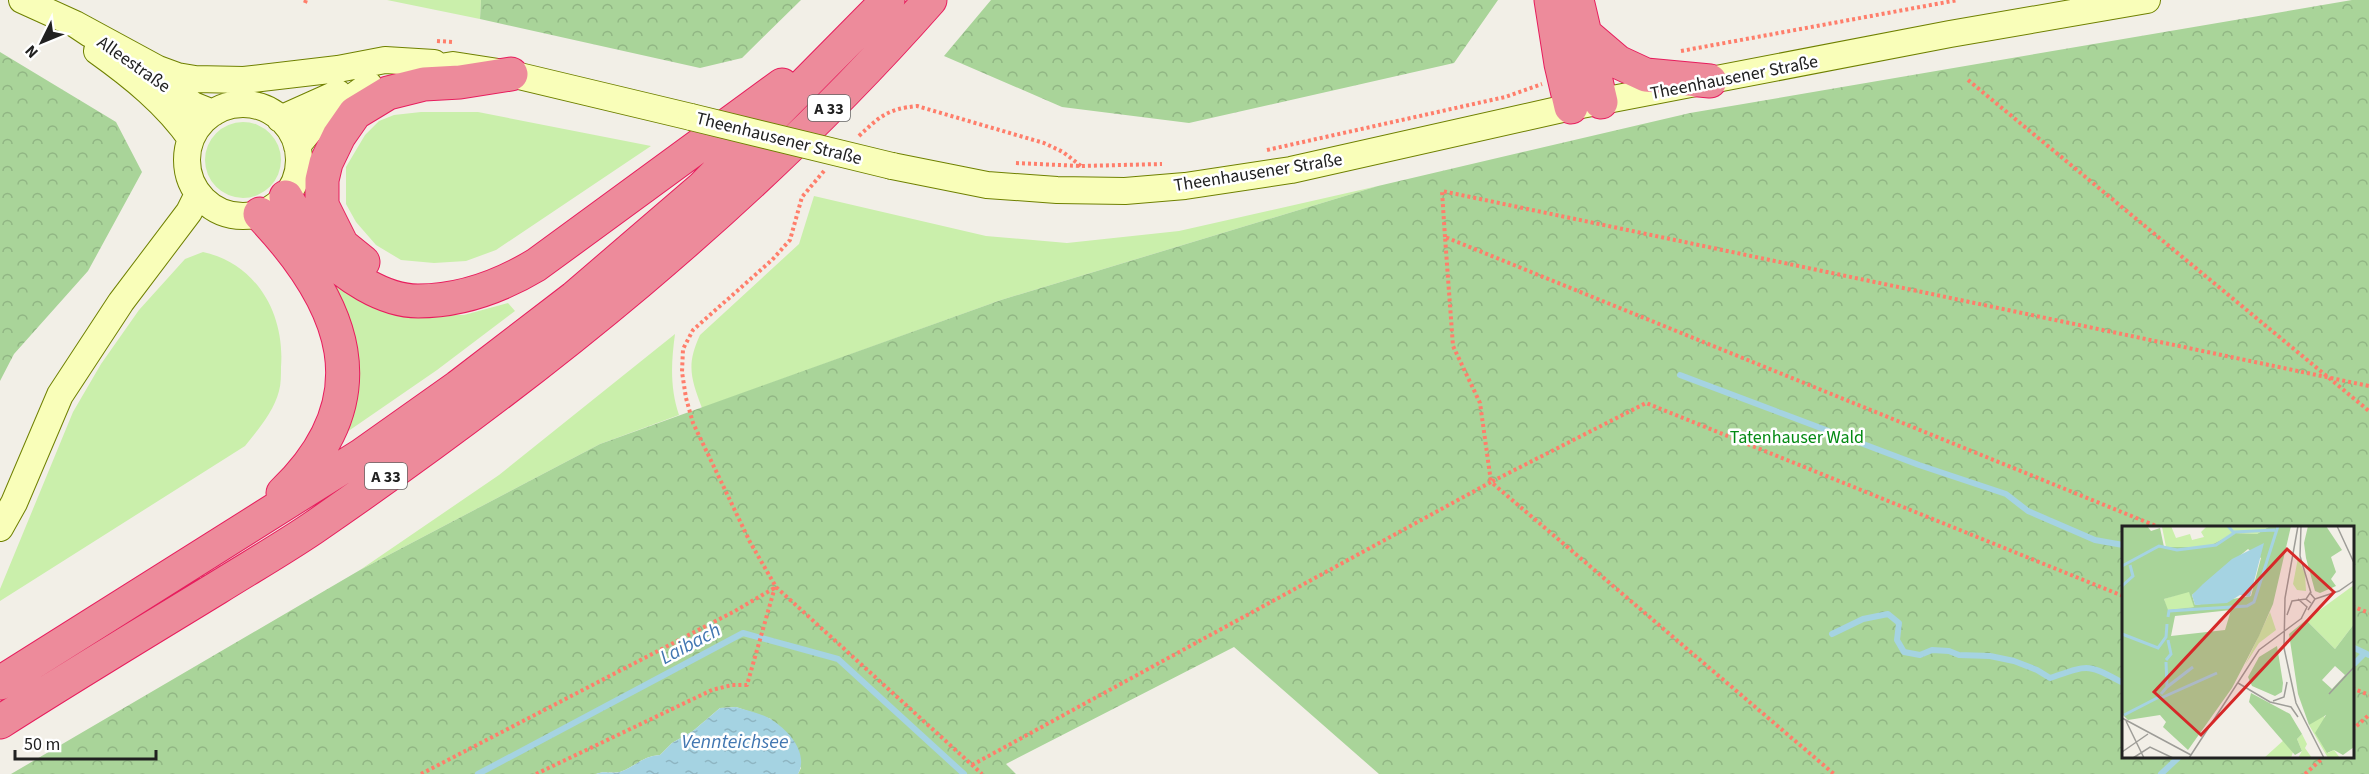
<svg xmlns="http://www.w3.org/2000/svg" width="2369" height="774" viewBox="0 0 2369 774" font-family="'Source Sans 3',sans-serif">
	<style>
		.grass { fill: #caefab }
		.forest { fill: url(#forest-crowns); fill-rule: evenodd }
		.water { fill: url(#water-ripples) }
		.lines { fill: none; stroke-linecap: round; stroke-linejoin: round }
		.stream { stroke: #a5d3e2; stroke-width: 6 }
		.secondary-casing { stroke: #6f8000; stroke-width: 28 }
		.highway-casing { stroke: #e71d5d; stroke-width: 35 }
		.path { stroke: #ff7e6b; stroke-width: 4; stroke-dasharray: 3 3; stroke-linecap: butt }
		.secondary { stroke: #f9feb9; stroke-width: 26 }
		.highway { stroke: #ed8b9b; stroke-width: 33 }
		.secondary-bridge-casing { stroke: #6f8000; stroke-width: 28; stroke-linecap: butt }
		.secondary-bridge { stroke: #f9feb9; stroke-width: 26 }
		.labels { text-anchor: middle; stroke-width: 5; stroke-linejoin: round; paint-order: stroke }
		.shield { fill: #fff; stroke: #646464; stroke-width: 1.5 }
		.shield-label { font-size: 16px; font-weight: bold; fill: #212121 }
		.street-label { font-size: 18px; fill: #212121; stroke: #fff }
		.park-label { font-size: 18px; fill: #048a13; stroke: #fff }
		.water-label { font-size: 20px; font-style: italic; fill: #4277b1; stroke: #fff }
		.inset-river { fill: none; stroke: #a5d3e2; stroke-width: 3 }
		.inset-road { fill: none; stroke: #9e9d98; stroke-width: 1.5 }
		.view { fill: #d62828; fill-opacity: 0.15; stroke: #d62828; stroke-width: 3 }
		.inset-edge { fill: none; stroke: #212121; stroke-width: 3 }
	</style>
	<defs>
		<pattern id="forest-crowns" width="20" height="18" patternUnits="userSpaceOnUse" patternTransform="scale(1.5)"><rect width="20" height="18" fill="#a9d499"/><path d="M2 6a3 3 0 1 1 6 0M12 15a3 3 0 1 1 6 0" fill="none" stroke="#91b684"/></pattern>
		<pattern id="water-ripples" width="26" height="14" patternUnits="userSpaceOnUse" patternTransform="scale(1.5)"><rect width="26" height="14" fill="#a5d3e2"/><path d="M2 4q2-2 4 0t4 0M15 11q2-2 4 0t4 0" fill="none" stroke="#8eb5c2"/></pattern>
	</defs>
	<rect width="100%" height="100%" fill="#f2efe7"/>
	<path class="grass" d="M387,0H481L480,19Z
		M421,112H478L651,146L496,250L466,261L434,263L401,260L376,245L356,222L346,204V167L365,135L379,121L394,115Z
		M205 160a38 38 0 1 1 76 0a38 38 0 1 1-76 0Z
		M1378,186L1001,300L702,408C691,378 686,365 700,335L799,244L814,196L986,236L1067,243L1179,231Z
		M203,252C257,264 285,314 281,367C281,375 281,384 279,391C274,411 258,430 245,446L0,601V589L73,412L101,364L139,310L185,259Z
		M327,278L439,315H464L508,303L515,311L437,370L347,432C368,379 362,324 327,278Z
		M675,334C671,363 670,388 679,415L600,444L360,570L499,475Z"/>
	<path class="forest" d="M481,0H801L742,58L700,68L480,19Z
		M991,0H1498L1454,63L1189,123L1062,107L944,56Z
		M2352,0H2369V774H1379L1234,647L1006,764L1016,774H798L801,768L771,719L736,707L720,708L693,731L672,743L660,755C643,756 634,767 620,772C612,774 604,770 596,774H11L360,570L600,444L1001,300L1378,186L1690,113ZM2123,528H2352V758H2123Z
		M0,52L116,122L142,172L88,271L14,354L0,381Z"/>
	<path class="water" d="M736,707C747,711 762,713 772,720C789,731 809,753 798,774H596C604,770 612,774 620,772C634,767 643,756 660,755L672,743L693,731L720,708Z"/>
	<g class="lines">
		<path class="stream" d="M1680,375L1919,465L2006,494L2028,511L2095,540L2123,545
			M1832,634L1863,619L1888,614L1899,623L1897,640L1904,652L1920,655L1932,650L1949,651L1959,655L1990,656L2014,661L2037,670L2050,678C2088,665 2087,663 2123,683
			M2352,647L2365,653
			M2352,666L2365,653L2369,655
			M478,774L743,633L838,659L964,774
			M2161,774L2178,758"/>
		<g class="secondary-casing">
			<path id="secondary" d="M22,0L75,24L90,34
				M75,24L158,69L177,76L195,79L244,80L338,69L385,60L434,63
				M97,51C132,76 167,104 191,139
				M415,71L453,65L511,74L691,117
				M150,75L193,105L213,113
				M187 160a56 56 0 1 1 112 0a56 56 0 1 1-112 0Z
				M280,119L338,93
				M297,146L315,124L369,85
				M892,166L987,185L1057,190L1125,191L1185,186L1291,170L1571,107L1950,34L2147,0
				M0,528L14,503L60,395L121,302L189,212L198,194"/>
		</g>
		<g class="highway-casing">
			<path id="highway" d="M1551,0L1561,64L1571,107
				M1577,0L1601,102
				M1584,33L1618,62L1646,75L1710,81
				M286,197C296,215 307,235 322,251C345,275 383,301 418,301C460,301 501,286 536,265L782,85
				M260,214C345,303 383,397 283,493
				M363,262L342,245L322,205V180L326,163L339,136L355,113L388,93L424,84L460,82L511,74
				M0,683L362,455L458,387L574,298L702,188L888,0
				M0,722C72,676 145,632 217,588C249,568 282,549 313,528C537,374 750,204 930,0"/>
		</g>
		<path class="path" d="M305,3L306,0
			M437,41L454,42
			M1681,51L1958,0
			M1968,80L2369,411
			M859,136C880,116 888,109 917,106L1044,143L1063,152L1081,166
			M1267,150L1505,97L1542,84
			M1016,163L1081,166L1162,164
			M824,171L802,197L790,240L772,260L693,330L683,349L682,372L686,398L693,423L750,542L776,587L982,774
			M1445,237L1442,191L2369,386
			M2123,596L1646,403L1491,482L1480,403L1453,346L1445,237L2161,528
			M2352,606L2369,613
			M2352,688L2369,695
			M2352,730L2369,715
			M972,765L1491,482L1834,774
			M421,774L735,611L776,587
			M536,774L712,690L732,685H747L775,587
			M2305,774L2323,758"/>
		<use href="#secondary" class="secondary"/>
		<use href="#highway" class="highway"/>
		<g class="secondary-bridge-casing">
			<path id="secondary-bridge" d="M691,117L892,166"/>
		</g>
		<use href="#secondary-bridge" class="secondary-bridge"/>
	</g>
	<g class="labels">
		<g class="shield">
			<rect x="808" y="95" width="42" height="26" rx="4.5"/>
			<rect x="365" y="463" width="42" height="26" rx="4.5"/>
		</g>
		<g class="shield-label">
			<text x="829" y="114">A 33</text>
			<text x="386" y="482">A 33</text>
		</g>
		<g class="street-label">
			<text transform="translate(134 64) rotate(35)" y="6">Alleestraße</text>
			<text transform="translate(1734 77) rotate(-11)" y="6">Theenhausener Straße</text>
			<text transform="translate(779 138) rotate(14)" y="6">Theenhausener Straße</text>
			<text transform="translate(1258 172) rotate(-9)" y="6">Theenhausener Straße</text>
		</g>
		<g class="park-label">
			<text x="1797" y="443">Tatenhauser Wald</text>
		</g>
		<g class="water-label">
			<text transform="translate(690 643) rotate(-28)" y="7">Laibach</text>
			<text x="735" y="748">Vennteichsee</text>
		</g>
	</g>
	<g transform="translate(2122 526)">
		<rect width="232" height="232" fill="#f2efe7"/>
		<path d="M49,0L54,12L68,8L70,14L82,11L79,6L85,0H148L135,8L113,7L85,21H44L40,1ZM176,32L183,48L184,65L175,64L171,58ZM232,59V98L213,123L184,94ZM67,65L73,81L45,84L42,73ZM148,86L154,104L137,117L123,139ZM202,187L206,227L212,224L218,232H206L187,199ZM180,208L185,218L183,222L190,232H176L180,225L175,213ZM163,213L171,226L169,232H142Z" fill="#caefab"/>
		<path d="M0,0H25L29,5L38,2L42,21H85L113,7L135,8L148,0H169L151,78L137,110L110,162L66,224L41,201L44,196L38,189L6,194L0,188ZM126,23L139,32L129,70L73,79L70,69ZM67,66L72,81L46,84L42,73ZM109,84L103,104L49,110L53,90ZM186,0H204L220,24L209,31L214,46L209,53L214,60L198,67L193,65L184,32L182,17ZM184,94L213,123L232,98V221L221,229L212,224L205,227L193,207L204,189L187,199L176,168L167,108ZM213,140L223,149L210,163L200,154ZM155,120L161,157L160,166L153,170L130,160L126,151L137,131ZM129,167L168,188L180,208L175,213L180,225L173,229L127,176Z" fill="#a9d499" fill-rule="evenodd"/>
		<path d="M142,17L128,71L118,69L105,77L73,79L70,69L81,58L110,33Z" fill="#a5d3e2"/>
		<path class="inset-river" d="M112,6L153,4M0,40L37,20L55,24L94,19L112,7L106,0M0,60L11,50L8,39M46,91L47,85L125,80L132,76L156,0M0,108L36,122L44,111L45,98M44,134L49,128L46,114M45,161L71,141M39,168L45,161L44,136M39,172L95,147M2,189L39,170"/>
		<path class="inset-road" d="M176,0L163,72L162,122L174,177L202,232M179,0L178,30L189,67M215,0L233,39M176,73L185,81L179,93M193,73L217,65L233,54M186,84L193,73L188,67L184,73L189,77M165,89L170,75L184,73M116,157L148,176L169,181L176,191M207,168L233,140M151,175L162,171L165,156M0,192L69,229M4,195L22,232M0,226L26,208M11,232L28,221L51,232M67,232L137,124L180,92"/>
		<path class="view" d="M165,23L212,66L79,209L32,166Z"/>
		<rect width="232" height="232" class="inset-edge"/>
	</g>
	<g transform="translate(42 42) rotate(227)" stroke="#ffffff" stroke-width="4.5" paint-order="stroke">
	<path d="M0-4.5L10 22L0 15L-10 22Z" fill="#212121"/>
	<text y="-9" font-size="16" font-weight="bold" text-anchor="middle" fill="#212121">N</text>
	</g>
	<path d="M15 750v9h141v-9" fill="none" stroke="#212121" stroke-width="3"/>
	<text x="24" y="750" font-size="18" fill="#212121" stroke="#ffffff" stroke-width="4.5" paint-order="stroke">50 m</text>
</svg>
